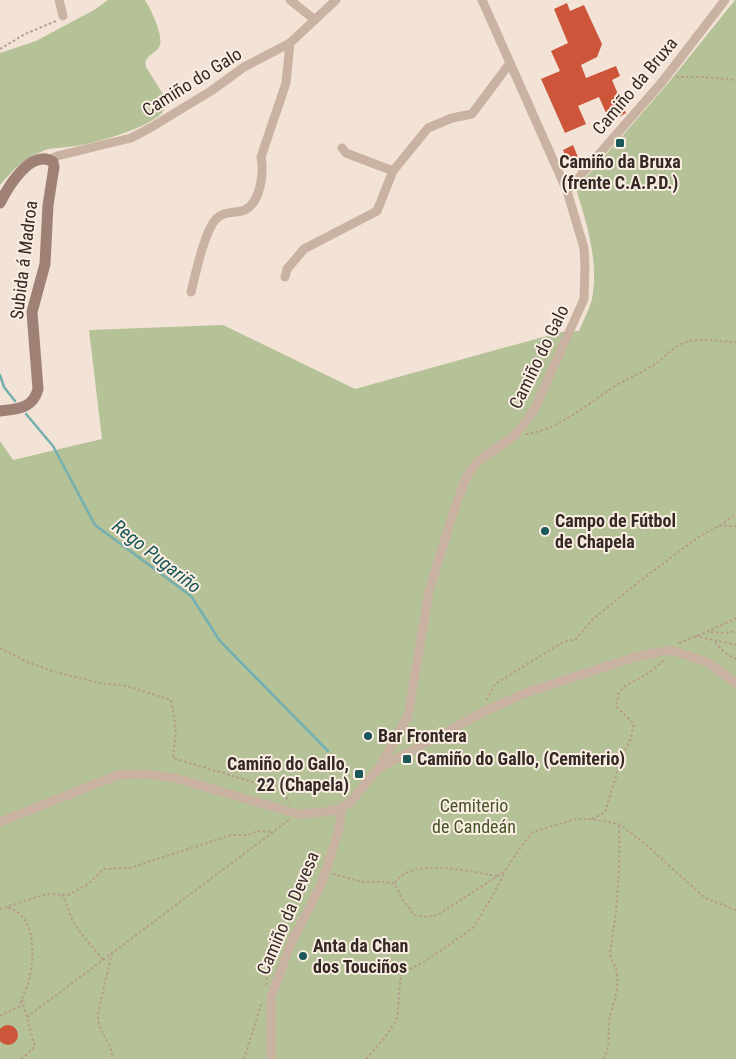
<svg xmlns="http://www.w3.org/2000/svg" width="736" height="1059" viewBox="0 0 736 1059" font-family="'Roboto Condensed',sans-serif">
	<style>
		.green { fill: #b5c196 }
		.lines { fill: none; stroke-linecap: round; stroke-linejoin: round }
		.stream { stroke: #74b0b0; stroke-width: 2.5 }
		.building { fill: #cd553a }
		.path { stroke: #b69c8c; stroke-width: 2; stroke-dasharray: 2.5 2.5; stroke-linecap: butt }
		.street { stroke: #cab2a2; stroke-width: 9 }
		.secondary { stroke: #9e8174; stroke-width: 11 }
		.poi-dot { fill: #195758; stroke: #faeee3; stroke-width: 2 }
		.labels { text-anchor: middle; stroke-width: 4; stroke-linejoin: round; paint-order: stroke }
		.street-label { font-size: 18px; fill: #352925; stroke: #faeee3 }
		.poi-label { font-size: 18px; font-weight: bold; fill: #352925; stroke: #faeee3; text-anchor: start }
		.park-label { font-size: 18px; fill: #465427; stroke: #faeee3 }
		.water-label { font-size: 19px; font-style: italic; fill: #195758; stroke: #faeee3 }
	</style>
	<rect width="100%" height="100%" fill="#f2e3d6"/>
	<path class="green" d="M108,0H145C151,9 163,35 160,45C156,55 143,55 146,67L166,99C166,104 165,109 162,113C148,128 96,143 76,146C65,148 55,147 45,150C24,158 14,169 0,185V53L36,41L94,10Z
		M735,0H736V1059H0V441L13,460L102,439L89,330L223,325L355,389L561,332L579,331C583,321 589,310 592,299C599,262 587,224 576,189L669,82Z"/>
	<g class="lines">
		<path class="stream" d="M0,375L4,387L15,401
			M26,414L53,446L95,525L191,596L220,641L328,751"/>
	</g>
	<path class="building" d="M567,3L570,11L584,5L602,44L597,57L581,65L586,78L616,66L620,76L612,80L626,113L610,122L599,97L578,106L586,124L565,133L541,79L560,71L551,51L568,43L554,9Z
		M573,145L580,162L571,167L563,150Z
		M-2 1035a10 10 0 1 1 20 0a10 10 0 1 1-20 0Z"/>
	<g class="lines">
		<path class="path" d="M0,49L25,34L56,21
			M676,77H703L736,80
			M526,434C560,430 589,402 617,385C631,377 645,371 658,362C667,355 674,346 686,342C702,337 720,342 736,342
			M719,526H736
			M711,632L726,633L736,631
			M695,636L736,645
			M715,642L724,652L736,659
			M679,643L709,631L736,618
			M0,648L27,662L56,672L99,683L127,686L171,700L176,729L173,758L283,791L289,802
			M487,700L495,684L555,647L564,642L576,639L593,619L640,581L698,537L719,526L736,514
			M592,819L605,812L615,780L619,761L630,741L634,724L616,706L619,693L625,686L649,673L664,660
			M333,874L363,882H386L395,884L401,897L414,915L426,917L438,915L505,871L522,845L533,832L575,819H592L619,824L644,843L705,898L736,910
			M395,883C411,856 472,872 497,876
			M61,895C68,903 68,913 74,923C82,936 93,947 103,960
			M0,909L47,894L68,895L87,885L104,869L130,868L231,835H248L258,831L273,832
			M112,953L98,1013C98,1027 102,1032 109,1044C111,1048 111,1054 114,1059
			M266,985L268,973L275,959
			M0,1016L20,1006C22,996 28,987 30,976C34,954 36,915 8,908
			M27,1017L289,820
			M21,1059L35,1047L22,1000
			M244,1059L262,1002
			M366,1059L386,1036L396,1021L398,1009L400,980L403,973L427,960L473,928L493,895L505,872
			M603,1059C613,1042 606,1033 610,1017C614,999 619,994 617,974C617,966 610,961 610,952C618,907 620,870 619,824"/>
		<path class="street" d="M59,0L63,16
			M290,0L315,20
			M342,148L346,153L393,171
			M49,160L57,156L131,138L150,128L211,91L244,67L290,43L336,0
			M567,191L662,82L725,0
			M285,277L287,269L304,249L377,211L393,171L428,128L452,118L472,114L510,63
			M191,292C196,273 204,232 216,219C225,210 235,214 245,210C261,202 264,172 261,157L286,83L290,43
			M379,768L408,716L429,591L455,507L466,478L477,462L514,436L525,423L535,408L584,299L585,265L584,248L567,191L482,0
			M0,822L118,775L144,774L175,778L298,814L325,812L340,809L349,803L379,768L487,710L531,691L635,657L671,650L707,662L736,683
			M271,1059V997L291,943L319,889L326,871L338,832L341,816L340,809"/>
		<path class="secondary" d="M0,203C8,187 31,148 53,162L54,167L48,205L45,264L32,312L38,389C33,409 17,409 0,411"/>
	</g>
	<g class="poi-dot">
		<rect x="615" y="138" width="10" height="10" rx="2.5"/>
		<circle cx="545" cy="531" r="5"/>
		<circle cx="368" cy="736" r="5"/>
		<rect x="402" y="754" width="10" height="10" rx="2.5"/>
		<rect x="354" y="769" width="10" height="10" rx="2.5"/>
		<circle cx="303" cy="956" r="5"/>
	</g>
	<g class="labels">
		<g class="street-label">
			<text transform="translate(192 82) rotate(-32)" y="6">Camiño do Galo</text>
			<text transform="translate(635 86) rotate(-50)" y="6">Camiño da Bruxa</text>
			<text transform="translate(24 260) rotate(-83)" y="6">Subida á Madroa</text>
			<text transform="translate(539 357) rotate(-64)" y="6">Camiño do Galo</text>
			<text transform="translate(288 913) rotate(-67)" y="6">Camiño da Devesa</text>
		</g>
		<g class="poi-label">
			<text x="620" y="168" text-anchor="middle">Camiño da Bruxa<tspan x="620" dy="21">(frente C.A.P.D.)</tspan></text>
			<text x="555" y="527">Campo de Fútbol<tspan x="555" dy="21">de Chapela</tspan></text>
			<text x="378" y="742">Bar Frontera</text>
			<text x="417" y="765">Camiño do Gallo, (Cemiterio)</text>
			<text x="349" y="770" text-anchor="end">Camiño do Gallo,<tspan x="349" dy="21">22 (Chapela)</tspan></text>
			<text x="313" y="952">Anta da Chan<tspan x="313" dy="21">dos Touciños</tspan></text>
		</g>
		<g class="park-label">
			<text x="474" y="812">Cemiterio<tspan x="474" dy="21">de Candeán</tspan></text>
		</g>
		<g class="water-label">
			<text transform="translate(157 556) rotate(38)" y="7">Rego Pugariño</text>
		</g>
	</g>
</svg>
